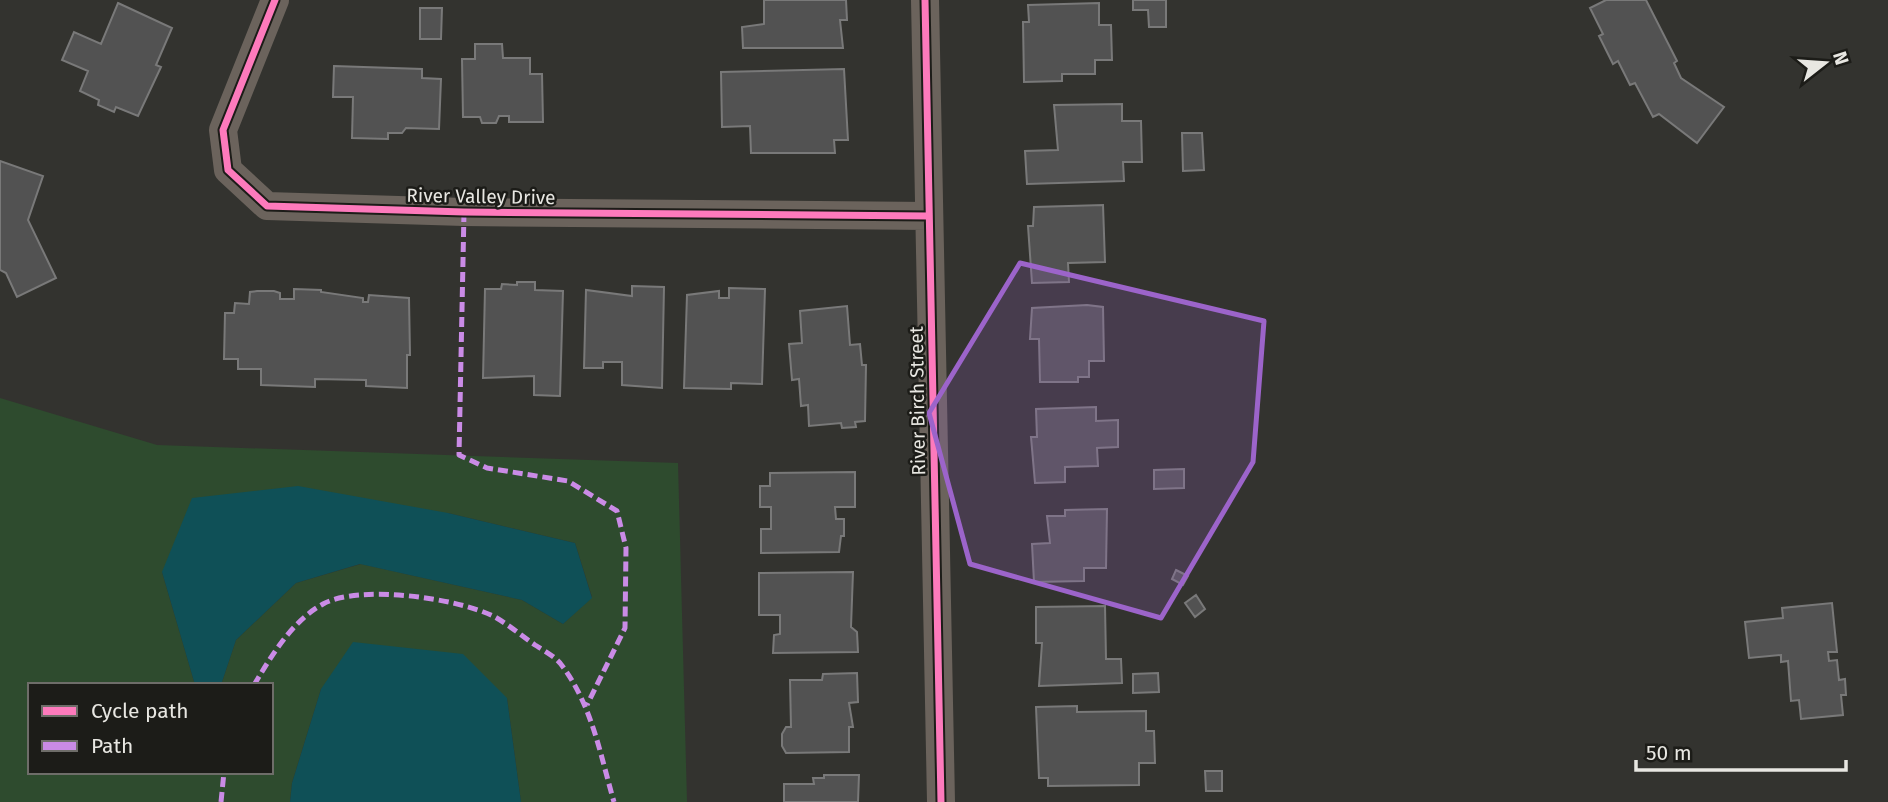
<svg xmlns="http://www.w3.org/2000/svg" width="1888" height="802" viewBox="0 0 1888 802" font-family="'Fira Sans',sans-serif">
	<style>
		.green { fill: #2e4b2e; fill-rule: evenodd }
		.water { fill: #0f5057 }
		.building { fill: #525252; stroke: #797979; stroke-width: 2 }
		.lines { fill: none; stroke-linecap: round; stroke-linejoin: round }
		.street { stroke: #6b635c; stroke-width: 28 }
		.quiet { stroke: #ca8be6; stroke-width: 5; stroke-dasharray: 10 5; stroke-linecap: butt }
		.cycleway-casing { stroke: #1c1c18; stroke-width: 11 }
		.cycleway { stroke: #fd7abc; stroke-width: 7 }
		.marked { fill: #9c64ca; fill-opacity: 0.2; stroke: #9c64ca; stroke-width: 5; stroke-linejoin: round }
		.labels { text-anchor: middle; stroke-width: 5; stroke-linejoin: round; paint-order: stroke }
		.street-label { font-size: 19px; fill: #e8e7e2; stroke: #1c1c18 }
	</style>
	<rect width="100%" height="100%" fill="#33332f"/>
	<path class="green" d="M0,398L157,445L678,463L687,802H521L507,698L321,689L292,783L290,802H0ZM448,513L575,543L592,597L563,624L522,600L361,564L296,583L236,640L221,685H271V772H30V685H195L162,572Z"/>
	<path class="water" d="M298,486L448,513L575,543L592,598L563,624L522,600L360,564L296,583L236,640L221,685H195L162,572L192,498Z
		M353,642L463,654L507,698L521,802H290L292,783L321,689Z"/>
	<path class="building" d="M764,0H846L847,20H840L843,48H743L742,27L764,24Z
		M1133,0H1166V27H1149L1148,10H1133Z
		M1606,0H1646L1677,61L1674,63L1681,78L1724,107L1697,143L1659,114L1653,117L1635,83L1630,85L1618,61L1613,64L1599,36L1603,34L1590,8Z
		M118,3L172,28L156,65L161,67L138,116L116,107L114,112L98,105L99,100L80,91L88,71L62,60L74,32L101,44Z
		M1099,3V25H1111L1112,60H1095V74H1062V81L1024,82L1023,22H1029L1028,5Z
		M420,8H442L441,39H420Z
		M475,44H502L503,58H530V74H542L543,122H509V116H499L496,123H482L480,117H463L462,59H475Z
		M334,66L422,69V78L441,79L439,129L406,128L402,133H388V139L352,138L353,97H333Z
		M844,69L848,140H834L835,153H751L750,126L722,127L721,72Z
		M1122,104V121H1141L1142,162H1123L1124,181L1027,184L1025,151L1058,150L1054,105Z
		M1182,133H1202L1204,170L1183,171Z
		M0,161L43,176L28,220L56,278L17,297L6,273L0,270Z
		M1103,205L1105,262L1068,263L1069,282L1032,283L1028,226H1033L1034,207Z
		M517,282H535V290L563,291L560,396L534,395V376L483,378L485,289H501L502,284L517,285Z
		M632,286L664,287L662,388L622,385V362H603V368H584L586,290L632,296Z
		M729,288L765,289L762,384L731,383V389L684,388L687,295L719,291V298H729Z
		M294,289L321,290V292L363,298V302H368L369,295L409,298L410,355H407V388L366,386V380L315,379V387L261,385V369H238V359H224L225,313H234L235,303L249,304L250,292L257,291H274L280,293V299H294Z
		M1087,305L1103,307L1104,361H1089V377H1078V382H1040L1039,339H1030L1032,308Z
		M847,306L850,345L860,344L862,365H866L865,421L855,422L856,427L842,428L841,423L809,426L808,405L801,406L799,379L792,380L789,344L802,343L800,311Z
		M1096,407V421L1118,420V447L1097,448L1098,466L1065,467V482L1035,483L1031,437H1037L1036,409Z
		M1184,469V488L1154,489V470Z
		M855,472V507H835L836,519H844V536H841L839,552L761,553V529H771V507H760V486H770V473Z
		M1107,509L1106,568H1084V581L1034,582L1032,544L1050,543L1047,516H1065V510Z
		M1176,570L1188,576L1183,585L1172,579Z
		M853,572L851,627L857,632L858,652L773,653L774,635L780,634V615H759V573Z
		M1196,595L1205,609L1195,617L1185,603Z
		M1832,603L1837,652H1828L1829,661L1837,660L1839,680L1845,679L1846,695H1841L1843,715L1801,719L1799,700L1791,701L1788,661L1781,662V655L1749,658L1745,622L1783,618L1782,608Z
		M1105,606L1106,659H1121L1122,683L1039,686L1042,643H1036V607Z
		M857,673L858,702L849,703L853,727H849V752L786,753L782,746V734L786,727H791L790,680H822L823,674Z
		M1158,673L1159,692L1133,693V674Z
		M1077,706V712L1146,711V731H1154L1155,763H1139V785L1048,786V778H1039L1036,707Z
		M1205,771H1222V791H1206Z
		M824,775H859L858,802H784V784H814L813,778H824Z"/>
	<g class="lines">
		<path class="street" d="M275,0L223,130L228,170L267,206L464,212L929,216
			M925,0L941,802"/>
		<path class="quiet" d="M464,212L459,455L487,468L568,481L617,511L626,548L625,628L587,705
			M254,685C272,655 292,621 323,604C360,584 458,598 495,617C509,625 522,636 535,645C543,650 554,656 560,663C592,704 600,754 614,802
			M221,802L224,772"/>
		<g class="cycleway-casing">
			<path id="cycleway" d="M275,0L223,130L228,170L267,206L464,212L929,216
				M925,0L941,802"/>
		</g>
		<use href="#cycleway" class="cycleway"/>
	</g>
	<path class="marked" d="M1020,263L1264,321L1253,462L1161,618L970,564L929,413Z"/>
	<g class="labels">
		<g class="street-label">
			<text transform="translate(481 196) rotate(1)" y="7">River Valley Drive</text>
			<text transform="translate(917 401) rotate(-91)" y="7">River Birch Street</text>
		</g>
	</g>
	<rect x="28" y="683" width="245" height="91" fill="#1c1c18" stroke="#6e6d69" stroke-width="2"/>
	<rect x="42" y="706" width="35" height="10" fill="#fd7abc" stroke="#6e6d69" stroke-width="2"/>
	<text x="91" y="718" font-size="21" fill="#e8e7e2">Cycle path</text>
	<rect x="42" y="741" width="35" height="10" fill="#ca8be6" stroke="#6e6d69" stroke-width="2"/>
	<text x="91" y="753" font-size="21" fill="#e8e7e2">Path</text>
	<g transform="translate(1825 63) rotate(73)" stroke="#1c1c18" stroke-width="5" paint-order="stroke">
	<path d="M0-5L12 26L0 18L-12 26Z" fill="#e8e7e2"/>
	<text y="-10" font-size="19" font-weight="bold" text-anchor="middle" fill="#e8e7e2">N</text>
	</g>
	<path d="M1636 760v10h210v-10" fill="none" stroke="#e8e7e2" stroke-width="3.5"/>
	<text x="1646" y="760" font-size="21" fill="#e8e7e2" stroke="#1c1c18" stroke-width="5" paint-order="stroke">50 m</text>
</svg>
